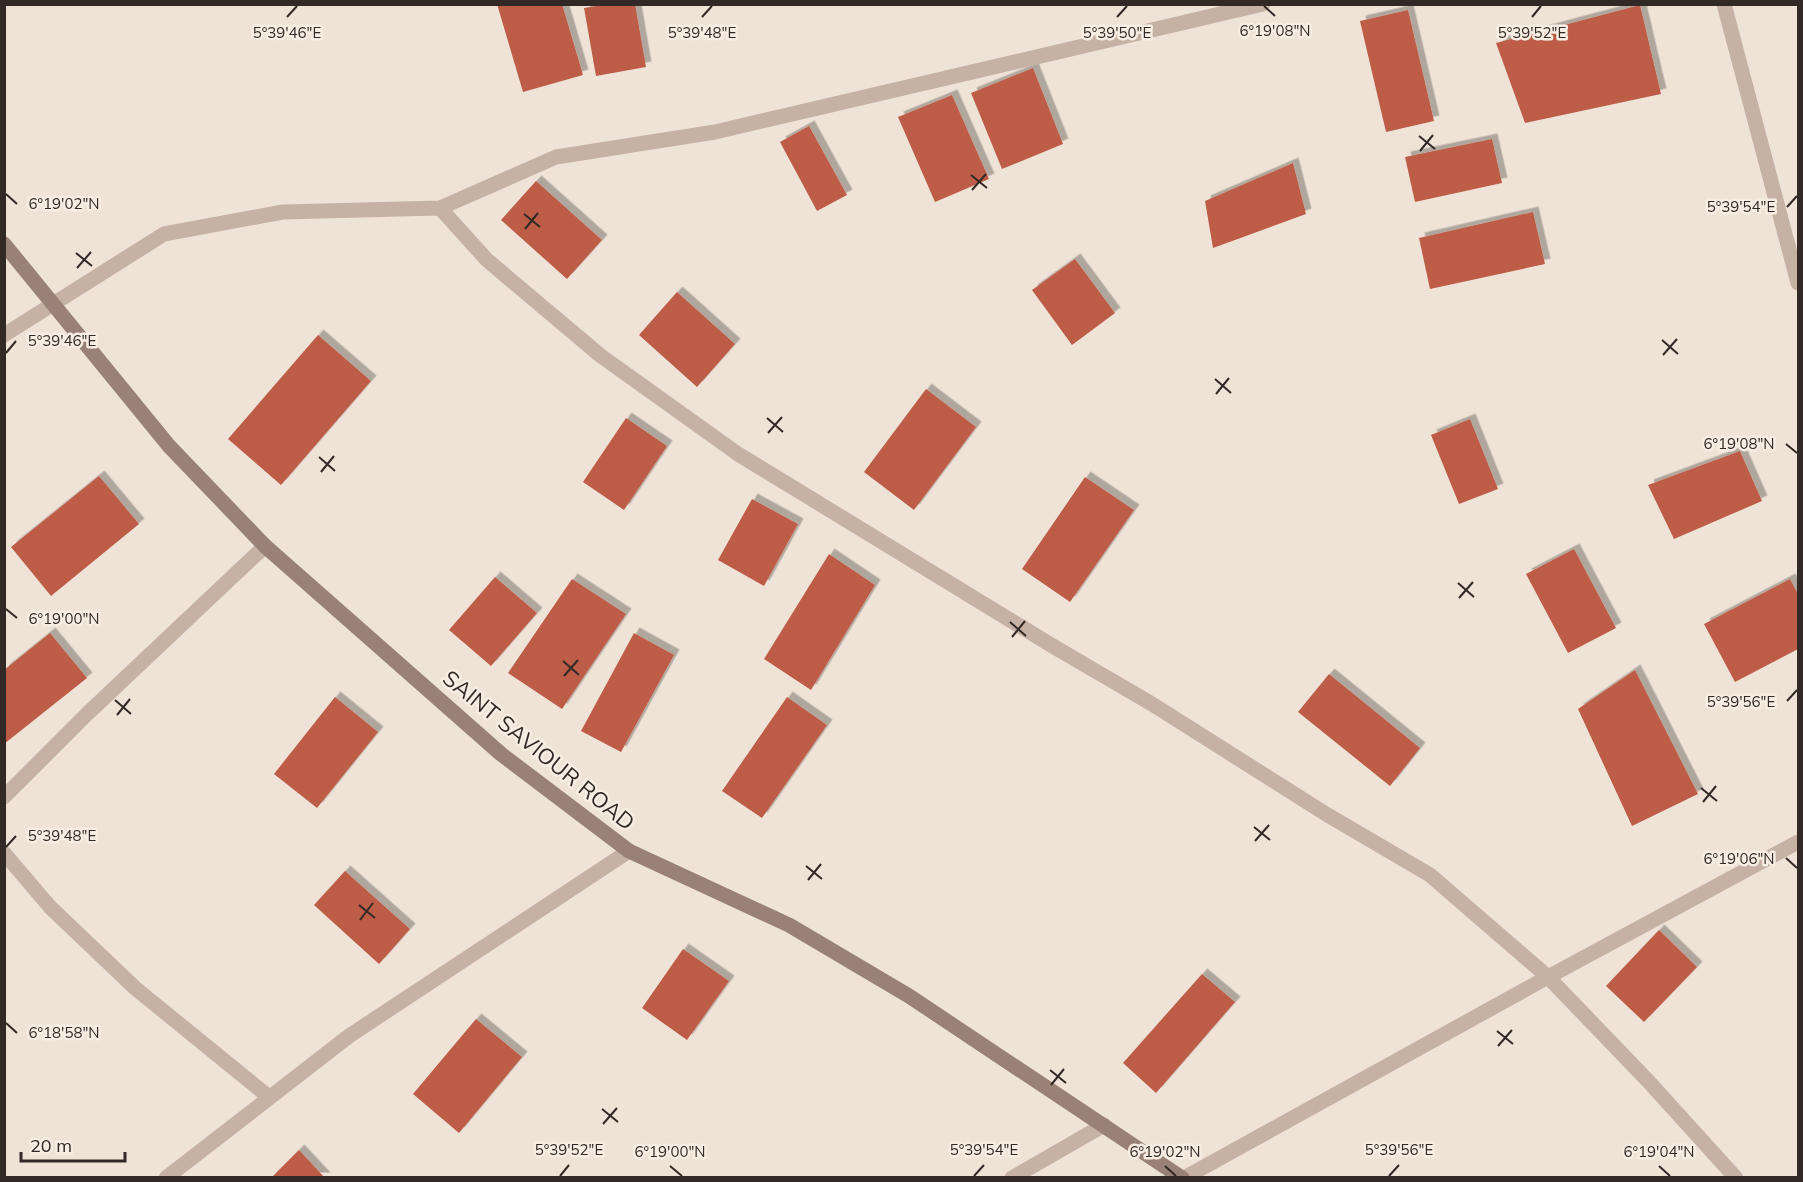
<svg xmlns="http://www.w3.org/2000/svg" width="1803" height="1182" viewBox="0 0 1803 1182" font-family="Mulish,sans-serif">
	<style>
		.building { fill: #bd5d47; filter: url(#shadow) }
		.lines { fill: none; stroke-linecap: round; stroke-linejoin: round }
		.street { stroke: #c6b2a5; stroke-width: 15 }
		.secondary { stroke: #998177; stroke-width: 15 }
		.ticks { fill: none; stroke: #322926; stroke-width: 2 }
		.labels { text-anchor: middle; stroke-width: 5; stroke-linejoin: round; paint-order: stroke }
		.street-label { font-size: 22px; fill: #322926; stroke: #f7ede3 }
		.ticks-label { font-size: 15px; text-anchor: middle; fill: #322926; stroke: #f7ede3; stroke-width: 5; stroke-linejoin: round; paint-order: stroke }
	</style>
	<defs>
		<filter id="shadow"><feDropShadow dx="5.5" dy="-5.5" stdDeviation="0" flood-color="#0004"/></filter>
	</defs>
	<rect width="100%" height="100%" fill="#efe3d8"/>
	<path class="building" d="M497,4H562L583,75L523,92Z
		M609,4H635L646,67L596,76L584,8Z
		M1640,5L1661,94L1525,123L1496,43Z
		M1408,10L1434,121L1386,132L1360,21Z
		M1033,68L1063,144L1002,169L971,93Z
		M952,95L989,179L935,202L898,117Z
		M809,126L847,195L817,211L780,142Z
		M1492,139L1502,183L1415,202L1405,157Z
		M1293,163L1306,214L1213,248L1205,201Z
		M536,181L602,240L567,279L501,220Z
		M1533,212L1545,264L1430,289L1419,238Z
		M1075,259L1115,313L1072,345L1032,290Z
		M677,292L735,344L697,387L639,335Z
		M318,335L371,381L281,485L228,439Z
		M926,389L976,427L914,510L864,472Z
		M626,418L667,446L624,510L583,482Z
		M1470,419L1498,489L1459,504L1431,435Z
		M1740,451L1762,501L1674,539L1648,485Z
		M99,476L139,524L51,596L11,547Z
		M1085,477L1134,510L1070,602L1022,569Z
		M752,499L798,524L764,586L718,560Z
		M1574,549L1616,628L1568,653L1526,574Z
		M829,554L875,585L811,690L764,659Z
		M495,577L537,613L491,666L449,630Z
		M572,579L626,614L562,709L508,673Z
		M1790,579L1798,594V649L1735,682L1704,624Z
		M50,633L87,678L4,744V670Z
		M634,633L674,655L621,752L581,731Z
		M1635,670L1698,794L1632,826L1578,709Z
		M1329,674L1420,748L1390,786L1298,712Z
		M335,697L378,732L317,808L274,774Z
		M787,697L827,725L762,818L722,791Z
		M345,871L410,929L379,964L314,905Z
		M1659,930L1697,967L1644,1022L1606,986Z
		M683,949L729,981L687,1040L642,1008Z
		M1202,974L1235,1002L1156,1093L1123,1063Z
		M476,1019L522,1057L459,1133L413,1094Z
		M299,1150L325,1178H271Z"/>
	<g class="lines">
		<path class="street" d="M1724,4L1798,283
			M440,208L556,157L715,132L1263,4
			M4,335L164,234L283,212L440,208L487,260L601,356L738,454L1051,645L1152,704L1326,814L1430,875L1548,977L1649,1082L1736,1178
			M4,797L87,714L265,546
			M4,853L50,907L135,988L269,1097
			M166,1178L349,1036L629,851
			M1012,1178L1104,1125
			M1184,1178L1548,977L1798,842"/>
		<path class="secondary" d="M4,244L169,446L265,546L501,754L629,851L789,925L909,996L1182,1178"/>
	</g>
	<path class="ticks" d="M1264,6L1275,16M287,17L297,6M702,17L712,6M1117,17L1127,6M1532,17L1541,6M1419,136L1435,149M1420,151L1433,135M971,175L987,188M972,190L986,174M6,194L17,204M1787,207L1797,196M524,214L540,227M525,229L538,213M76,253L92,266M77,268L91,252M1662,340L1678,354M6,353L16,341M1663,355L1677,339M1215,379L1231,393M1216,394L1229,378M767,418L783,432M768,433L782,417M1786,444L1797,453M319,457L335,471M321,472L334,456M1458,583L1474,597M1459,598L1473,582M6,609L17,618M1010,622L1026,636M1012,637L1025,621M563,661L579,675M564,676L578,660M115,700L131,714M1787,701L1797,690M117,715L130,699M1701,788L1717,801M1703,802L1716,786M1254,827L1270,840M1255,841L1269,825M6,847L16,836M1786,858L1797,868M806,866L822,879M808,880L821,864M359,905L375,918M360,920L373,903M6,1023L17,1033M1497,1031L1513,1044M1498,1046L1512,1030M1050,1070L1066,1083M1051,1085L1064,1069M602,1109L618,1122M603,1124L617,1108M670,1166L682,1176M1165,1166L1176,1176M1659,1166L1670,1176M560,1176L569,1165M974,1176L984,1165M1389,1176L1399,1165"/>
	<g class="labels">
		<g class="street-label">
			<text transform="translate(539 750) rotate(39)" y="8">SAINT SAVIOUR ROAD</text>
		</g>
	</g>
	<g class="ticks-label">
		<text x="1275" y="36">6°19'08"N</text>
		<text x="287" y="38">5°39'46"E</text>
		<text x="702" y="38">5°39'48"E</text>
		<text x="1117" y="38">5°39'50"E</text>
		<text x="1532" y="38">5°39'52"E</text>
		<text x="64" y="209">6°19'02"N</text>
		<text x="1741" y="212">5°39'54"E</text>
		<text x="62" y="346">5°39'46"E</text>
		<text x="1739" y="449">6°19'08"N</text>
		<text x="64" y="624">6°19'00"N</text>
		<text x="1741" y="707">5°39'56"E</text>
		<text x="62" y="841">5°39'48"E</text>
		<text x="1739" y="864">6°19'06"N</text>
		<text x="64" y="1038">6°18'58"N</text>
		<text x="569" y="1155">5°39'52"E</text>
		<text x="984" y="1155">5°39'54"E</text>
		<text x="1399" y="1155">5°39'56"E</text>
		<text x="670" y="1157">6°19'00"N</text>
		<text x="1165" y="1157">6°19'02"N</text>
		<text x="1659" y="1157">6°19'04"N</text>
	</g>
	<rect width="1803" height="1182" fill="none" stroke="#322926" stroke-width="12"/>
	<path d="M21 1152v9h104v-9" fill="none" stroke="#322926" stroke-width="3"/>
	<text x="30" y="1152" font-size="18" fill="#322926" stroke="#f7ede3" stroke-width="4.5" paint-order="stroke">20 m</text>
</svg>
